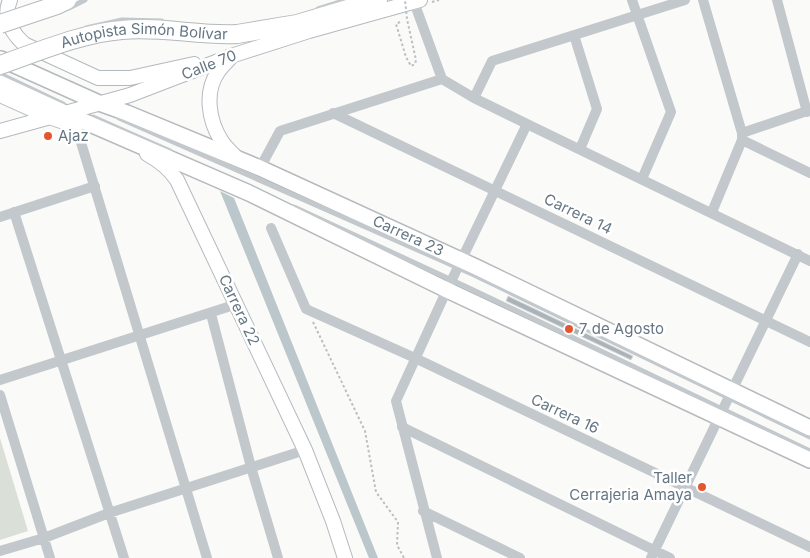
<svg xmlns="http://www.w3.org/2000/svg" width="810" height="558" viewBox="0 0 810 558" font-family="Inter,sans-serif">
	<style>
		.green { fill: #dadfd7 }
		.water { fill: #bbc7cb }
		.building { fill: #aab3b9; stroke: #dcdcda }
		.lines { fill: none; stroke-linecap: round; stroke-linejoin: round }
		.secondary-casing { stroke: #b3babf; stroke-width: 16 }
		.primary-casing { stroke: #b5babe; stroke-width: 18 }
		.highway-casing { stroke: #b4b9bd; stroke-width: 20 }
		.path { stroke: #bbbfc2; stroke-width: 2; stroke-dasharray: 2.5 2.5; stroke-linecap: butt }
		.lane { stroke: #c3c8cc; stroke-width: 5 }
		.street { stroke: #c3c8cc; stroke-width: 10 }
		.secondary { stroke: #fff; stroke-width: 14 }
		.primary { stroke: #fff; stroke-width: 15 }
		.highway { stroke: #fff; stroke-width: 18 }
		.highway-bridge-casing { stroke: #b4b9bd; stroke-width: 20; stroke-linecap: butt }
		.path-bridge { stroke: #bbbfc2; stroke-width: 2; stroke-dasharray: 2.5 2.5; stroke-linecap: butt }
		.lane-bridge { stroke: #c3c8cc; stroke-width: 5 }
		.highway-bridge { stroke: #fff; stroke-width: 18 }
		.poi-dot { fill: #e4572e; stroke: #fff; stroke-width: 2 }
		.labels { text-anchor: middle; stroke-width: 5; stroke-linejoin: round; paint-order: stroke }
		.street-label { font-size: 15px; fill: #657683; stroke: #fff }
		.poi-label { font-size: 15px; fill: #657683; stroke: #fff; text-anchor: start }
	</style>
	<rect width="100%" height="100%" fill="#fafaf8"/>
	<path class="green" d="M0,438L28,531L0,540Z"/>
	<path class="water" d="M220,191L234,198L378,558H369Z"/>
	<path class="building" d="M508,296L633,356L631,360L506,301Z"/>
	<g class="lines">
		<g class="secondary-casing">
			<path id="secondary" d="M10,0C3,17 11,32 24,44L98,78H130L194,64
				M231,57C227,62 221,67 218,72C204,92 209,121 221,140C225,147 232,153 237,158
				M0,95L49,117L76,126
				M0,131L130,95L234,55L309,31L420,0
				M147,154C160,161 169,168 177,180L305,450L333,521L345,558"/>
		</g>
		<g class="primary-casing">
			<g id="primary">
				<path id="s1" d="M1,59L99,103L127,113L260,168L476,267L810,428"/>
				<path d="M0,83L74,117L249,193L447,290L810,460"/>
			</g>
		</g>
		<g class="highway-casing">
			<path id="highway" d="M237,34L297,24L378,0"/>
		</g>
		<path class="path" d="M432,2L439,0
			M313,322L365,431L376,492L398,522L397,545L404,558"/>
		<path class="lane" d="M318,9L346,0
			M0,74L63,104
			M93,117L170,151
			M119,118L472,274L810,437
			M294,207L467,287L810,451"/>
		<path class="street" d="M632,0L671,112L642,179
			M703,0L742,133V140L712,212
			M777,0L807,112
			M414,2L442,79
			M574,35L597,109L580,149
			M442,79L474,98L527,124L810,261
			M474,98L492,61L685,0
			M333,113L810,342
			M76,126L207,558
			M742,133L810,110
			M742,140L810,173
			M260,168L280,131L442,79
			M14,212L124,558
			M0,217L95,186
			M271,228L306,309L415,358L810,547
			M211,314L251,467L278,558
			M0,380L237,304
			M0,395L50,558
			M402,427L670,558
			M423,511L520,558
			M0,551L44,538L109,513L305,450
			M437,558L396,401L445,294L527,124
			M651,558L798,254"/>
		<use href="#secondary" class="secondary"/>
		<use href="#primary" class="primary"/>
		<use href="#highway" class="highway"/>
		<g class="highway-bridge-casing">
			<g id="highway-bridge">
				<path d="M0,24L57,5L67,0"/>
				<path id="s2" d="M0,65C38,52 82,33 122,30C160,26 199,36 237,34"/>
			</g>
		</g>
		<path class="path-bridge" d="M400,22L396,24L406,57L411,66L415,64L416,60L407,19L405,0"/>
		<path class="lane-bridge" d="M69,8L85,0
			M86,28L122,20L162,21"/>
		<use href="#highway-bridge" class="highway-bridge"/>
	</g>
	<g class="poi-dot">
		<circle cx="48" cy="136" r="5"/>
		<circle cx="569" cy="329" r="5"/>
		<circle cx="702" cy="487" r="5"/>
	</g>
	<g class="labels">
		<g class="street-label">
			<text dy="5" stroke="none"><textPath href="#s2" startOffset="149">Autopista Simón Bolívar</textPath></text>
			<text transform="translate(209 65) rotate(-21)" y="5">Calle 70</text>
			<text transform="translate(578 214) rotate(26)" y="5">Carrera 14</text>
			<text dy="5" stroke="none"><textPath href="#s1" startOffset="444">Carrera 23</textPath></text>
			<text transform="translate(239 310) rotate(65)" y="5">Carrera 22</text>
			<text transform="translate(565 414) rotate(25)" y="5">Carrera 16</text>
		</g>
		<g class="poi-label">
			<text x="58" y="141">Ajaz</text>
			<text x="579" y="334">7 de Agosto</text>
			<text x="692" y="483" text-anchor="end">Taller<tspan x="692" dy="17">Cerrajeria Amaya</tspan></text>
		</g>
	</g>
</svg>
